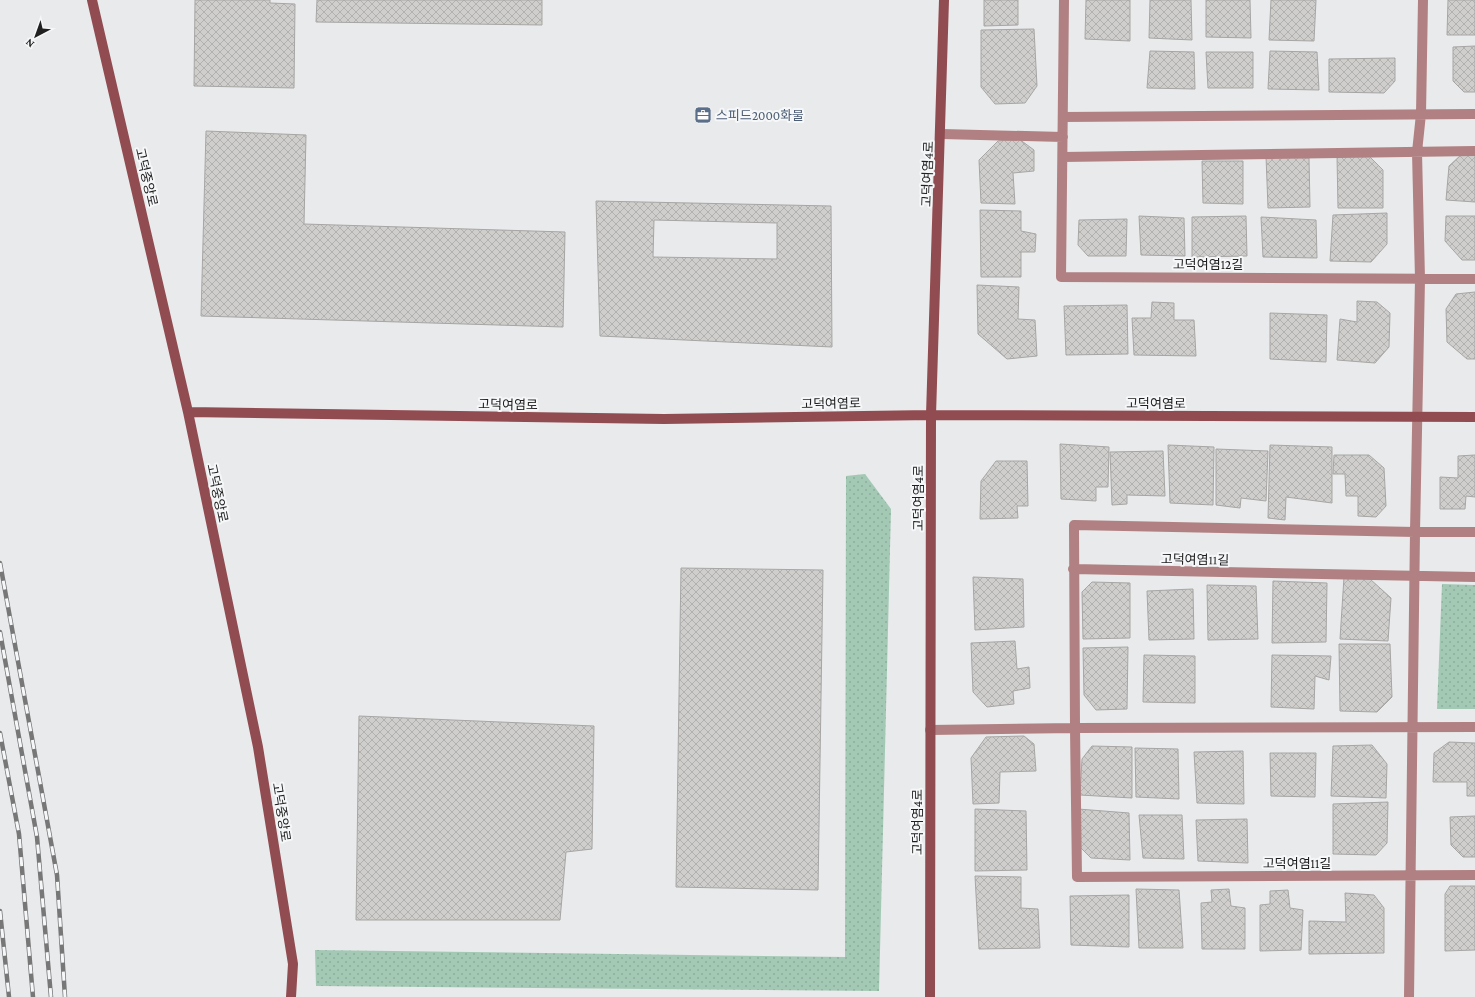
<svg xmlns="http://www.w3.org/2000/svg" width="1475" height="997" viewBox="0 0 1475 997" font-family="'Crimson Pro','Noto Sans KR',serif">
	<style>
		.grass { fill: url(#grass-dots) }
		.building { fill: url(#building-cross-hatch); stroke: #a7a6a4; fill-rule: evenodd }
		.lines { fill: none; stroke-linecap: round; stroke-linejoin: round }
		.street { stroke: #b18082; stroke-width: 10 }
		.secondary { stroke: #914c51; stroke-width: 10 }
		.rail-casing { stroke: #777778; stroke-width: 4.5 }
		.rail { stroke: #f5f7f8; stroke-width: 3; stroke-dasharray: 9; stroke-linecap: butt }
		.labels { text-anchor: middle; stroke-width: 4; stroke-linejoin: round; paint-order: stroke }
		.service-label { font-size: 13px; fill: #4e5e75; stroke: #f5f7f8; text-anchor: start }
		.street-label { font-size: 13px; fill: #202021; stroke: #f5f7f8 }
	</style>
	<defs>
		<pattern id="grass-dots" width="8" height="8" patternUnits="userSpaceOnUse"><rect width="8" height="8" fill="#a3c9b5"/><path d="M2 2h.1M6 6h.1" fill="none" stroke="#8cac9b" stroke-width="1.8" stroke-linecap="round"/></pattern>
		<pattern id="building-cross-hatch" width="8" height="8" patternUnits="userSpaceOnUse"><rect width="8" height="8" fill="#cfcecd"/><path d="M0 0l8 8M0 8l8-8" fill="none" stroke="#b1b1b0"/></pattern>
	</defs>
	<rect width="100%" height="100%" fill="#e8eaeb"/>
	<path class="grass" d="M865,474L891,509L879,991L316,986L315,950L845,957L846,476Z
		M1442,584L1475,585V709H1437Z"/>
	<path class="building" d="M195,0H270V3L295,4L294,88L194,86Z
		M317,0H542V25L316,22Z
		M984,0H1018V25L984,26Z
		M1086,0H1130V41L1085,39Z
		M1150,0H1191L1192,40L1149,38Z
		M1206,0H1250L1251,38L1206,37Z
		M1271,0H1316L1314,41L1269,40Z
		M1448,0H1475V35H1447Z
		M1034,29L1037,86L1025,103L995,104L981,87V30Z
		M1475,46V92H1464L1453,81V47Z
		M1150,51L1194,52L1195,89L1147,88Z
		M1270,51L1317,52L1319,90L1268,89Z
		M1206,52H1253V88H1208Z
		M1395,58V81L1384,93L1329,92V59Z
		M206,131L306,135L304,224L565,232L563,327L201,316Z
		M1019,139L1034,150V171L1013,173L1015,204L981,203L979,160L998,141Z
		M1462,154L1475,155V202L1446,200L1449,166Z
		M1266,156L1309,158L1310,207L1268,208Z
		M1337,156H1369L1383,170V208H1338Z
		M1202,161H1243V204L1203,203Z
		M596,201L831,206L832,347L600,336ZM654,220L777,223V259L653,257Z
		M980,210L1021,211V231L1036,234L1035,252H1021V277H981Z
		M1387,213V244L1371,262L1330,261L1333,215Z
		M1139,216L1184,218L1185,256L1141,255Z
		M1246,216L1247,256L1192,257V217Z
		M1446,216H1475V260H1462L1445,241Z
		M1261,217L1316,220L1317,258L1263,257Z
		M1127,219L1126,256H1088L1078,245L1079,220Z
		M977,285L1019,287L1018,319L1035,320L1037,356L1007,359L978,334Z
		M1475,292V359H1467L1447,342L1446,309L1456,294Z
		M1357,301L1377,302L1390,313L1389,347L1375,363L1337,360L1340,319L1357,322Z
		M1152,302L1174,303V320H1194L1196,356L1134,355L1132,318H1151Z
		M1127,305L1128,354L1066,355L1064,306Z
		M1270,313L1327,315L1326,362L1270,359Z
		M1060,444L1109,447L1108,487H1096V501L1061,499Z
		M1168,445L1214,447L1213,505L1170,503Z
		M1270,445L1332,447V503L1286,497L1285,520L1268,518Z
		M1216,449L1268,451L1266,501L1241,498L1240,508L1216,505Z
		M1163,451L1165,496L1127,495V504L1112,505L1110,452Z
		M1334,455H1369L1384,468L1386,506L1376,517L1358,516V496H1346L1345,474H1333Z
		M1475,455V497L1466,496L1465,509H1440V477L1458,478V456Z
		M996,461H1027L1028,506H1017L1018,518L980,519L981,481Z
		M681,568L823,570L818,890L676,887Z
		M973,577L1023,579L1024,627L975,630Z
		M1344,577L1370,579L1391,598L1388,641L1340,639Z
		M1273,581L1327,583L1326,642L1272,643Z
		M1092,582L1130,583V638L1083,639L1082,592Z
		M1207,585L1256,586L1258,639L1208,640Z
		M1193,589L1194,639L1149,640L1147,591Z
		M1015,641L1017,669L1029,667L1030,688L1013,691L1014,704L987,707L973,692L971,643Z
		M1339,644H1390L1392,697L1377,712L1340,711Z
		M1128,647L1127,709L1096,710L1084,695L1083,648Z
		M1144,655L1195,656V703L1143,702Z
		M1272,655L1331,656L1329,680L1315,676L1314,709L1271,707Z
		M359,716L594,726L592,849L566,852L560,920H356Z
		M1024,736L1034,744L1036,771L1000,772L999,803L973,804L971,758L986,737Z
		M1449,742L1475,743V796H1467V782H1433L1434,753Z
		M1372,745L1387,764L1386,798L1331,796L1333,746Z
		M1092,746L1132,747V798L1080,795L1082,759Z
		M1135,748L1178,749L1179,799L1136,797Z
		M1243,751L1244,804L1197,803L1194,752Z
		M1270,753H1316L1315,797L1271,796Z
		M1388,802L1387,843L1376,855L1333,854V804Z
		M975,809L1026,811L1027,870L975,871Z
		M1078,809L1129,813L1130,860L1091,858L1080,847Z
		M1139,815H1182L1184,859L1143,858Z
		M1475,816V857H1463L1451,845L1450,817Z
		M1247,819L1248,863L1198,861L1196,820Z
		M975,876L1021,877V908L1038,909L1040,948L979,949Z
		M1450,886H1475V950L1445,951V894Z
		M1136,889L1179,890L1183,948H1139Z
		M1229,889L1231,906L1245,908V949H1202L1201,903L1212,902L1211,890Z
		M1288,890L1290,908L1303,910L1301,950L1260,951V905L1270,904V891Z
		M1345,893L1374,895L1384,908V953L1309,954V921L1346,922Z
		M1129,895V947L1071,945L1070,896Z"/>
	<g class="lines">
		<path class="street" d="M1064,0L1061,277L1475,279
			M1063,117L1475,114
			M942,134L1063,137
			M1063,157L1475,151
			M1475,532H1415L1074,525L1075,728L1475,727
			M1073,569L1475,577
			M930,730L1075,728L1077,877L1475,875
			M1409,997L1415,532L1420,279L1417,152L1421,114L1423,0"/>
		<path class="secondary" d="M92,0L188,412L258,747L293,964L291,997
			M188,412L664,419L931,415L1475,417
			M930,997L931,415L944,0"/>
		<g class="rail-casing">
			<path id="rail" d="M0,563L57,875L65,997
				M0,632L37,837L51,997
				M0,733L19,834L33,997
				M0,911L9,997"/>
		</g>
		<use href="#rail" class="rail"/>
	</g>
	<defs>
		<g id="office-square" transform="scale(0.9)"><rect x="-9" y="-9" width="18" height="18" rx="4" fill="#5c6f8a" stroke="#f5f7f8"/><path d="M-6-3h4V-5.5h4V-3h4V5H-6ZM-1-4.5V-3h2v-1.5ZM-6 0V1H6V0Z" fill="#fff"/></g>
	</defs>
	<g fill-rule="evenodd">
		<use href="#office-square" x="703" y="115"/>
	</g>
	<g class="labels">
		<g class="service-label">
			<text x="716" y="120">스피드2000화물</text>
		</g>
		<g class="street-label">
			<text transform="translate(927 174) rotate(-88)" y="5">고덕여염4로</text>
			<text transform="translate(147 177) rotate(77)" y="5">고덕중앙로</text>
			<text x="1208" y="269">고덕여염12길</text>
			<text transform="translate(831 403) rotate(-1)" y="5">고덕여염로</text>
			<text x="1156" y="408">고덕여염로</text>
			<text transform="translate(508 404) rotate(1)" y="5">고덕여염로</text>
			<text transform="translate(218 493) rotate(78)" y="5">고덕중앙로</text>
			<text transform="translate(918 498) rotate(-90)" y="5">고덕여염4로</text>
			<text transform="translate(1195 559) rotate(1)" y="5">고덕여염11길</text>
			<text transform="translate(282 812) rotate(81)" y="5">고덕중앙로</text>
			<text transform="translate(917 822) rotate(-90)" y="5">고덕여염4로</text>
			<text x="1297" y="868">고덕여염11길</text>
		</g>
	</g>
	<g transform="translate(36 36) rotate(221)" stroke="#f5f7f8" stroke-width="3" paint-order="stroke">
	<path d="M0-3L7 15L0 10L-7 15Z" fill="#202021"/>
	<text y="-6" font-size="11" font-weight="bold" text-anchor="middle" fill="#202021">N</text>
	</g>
</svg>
